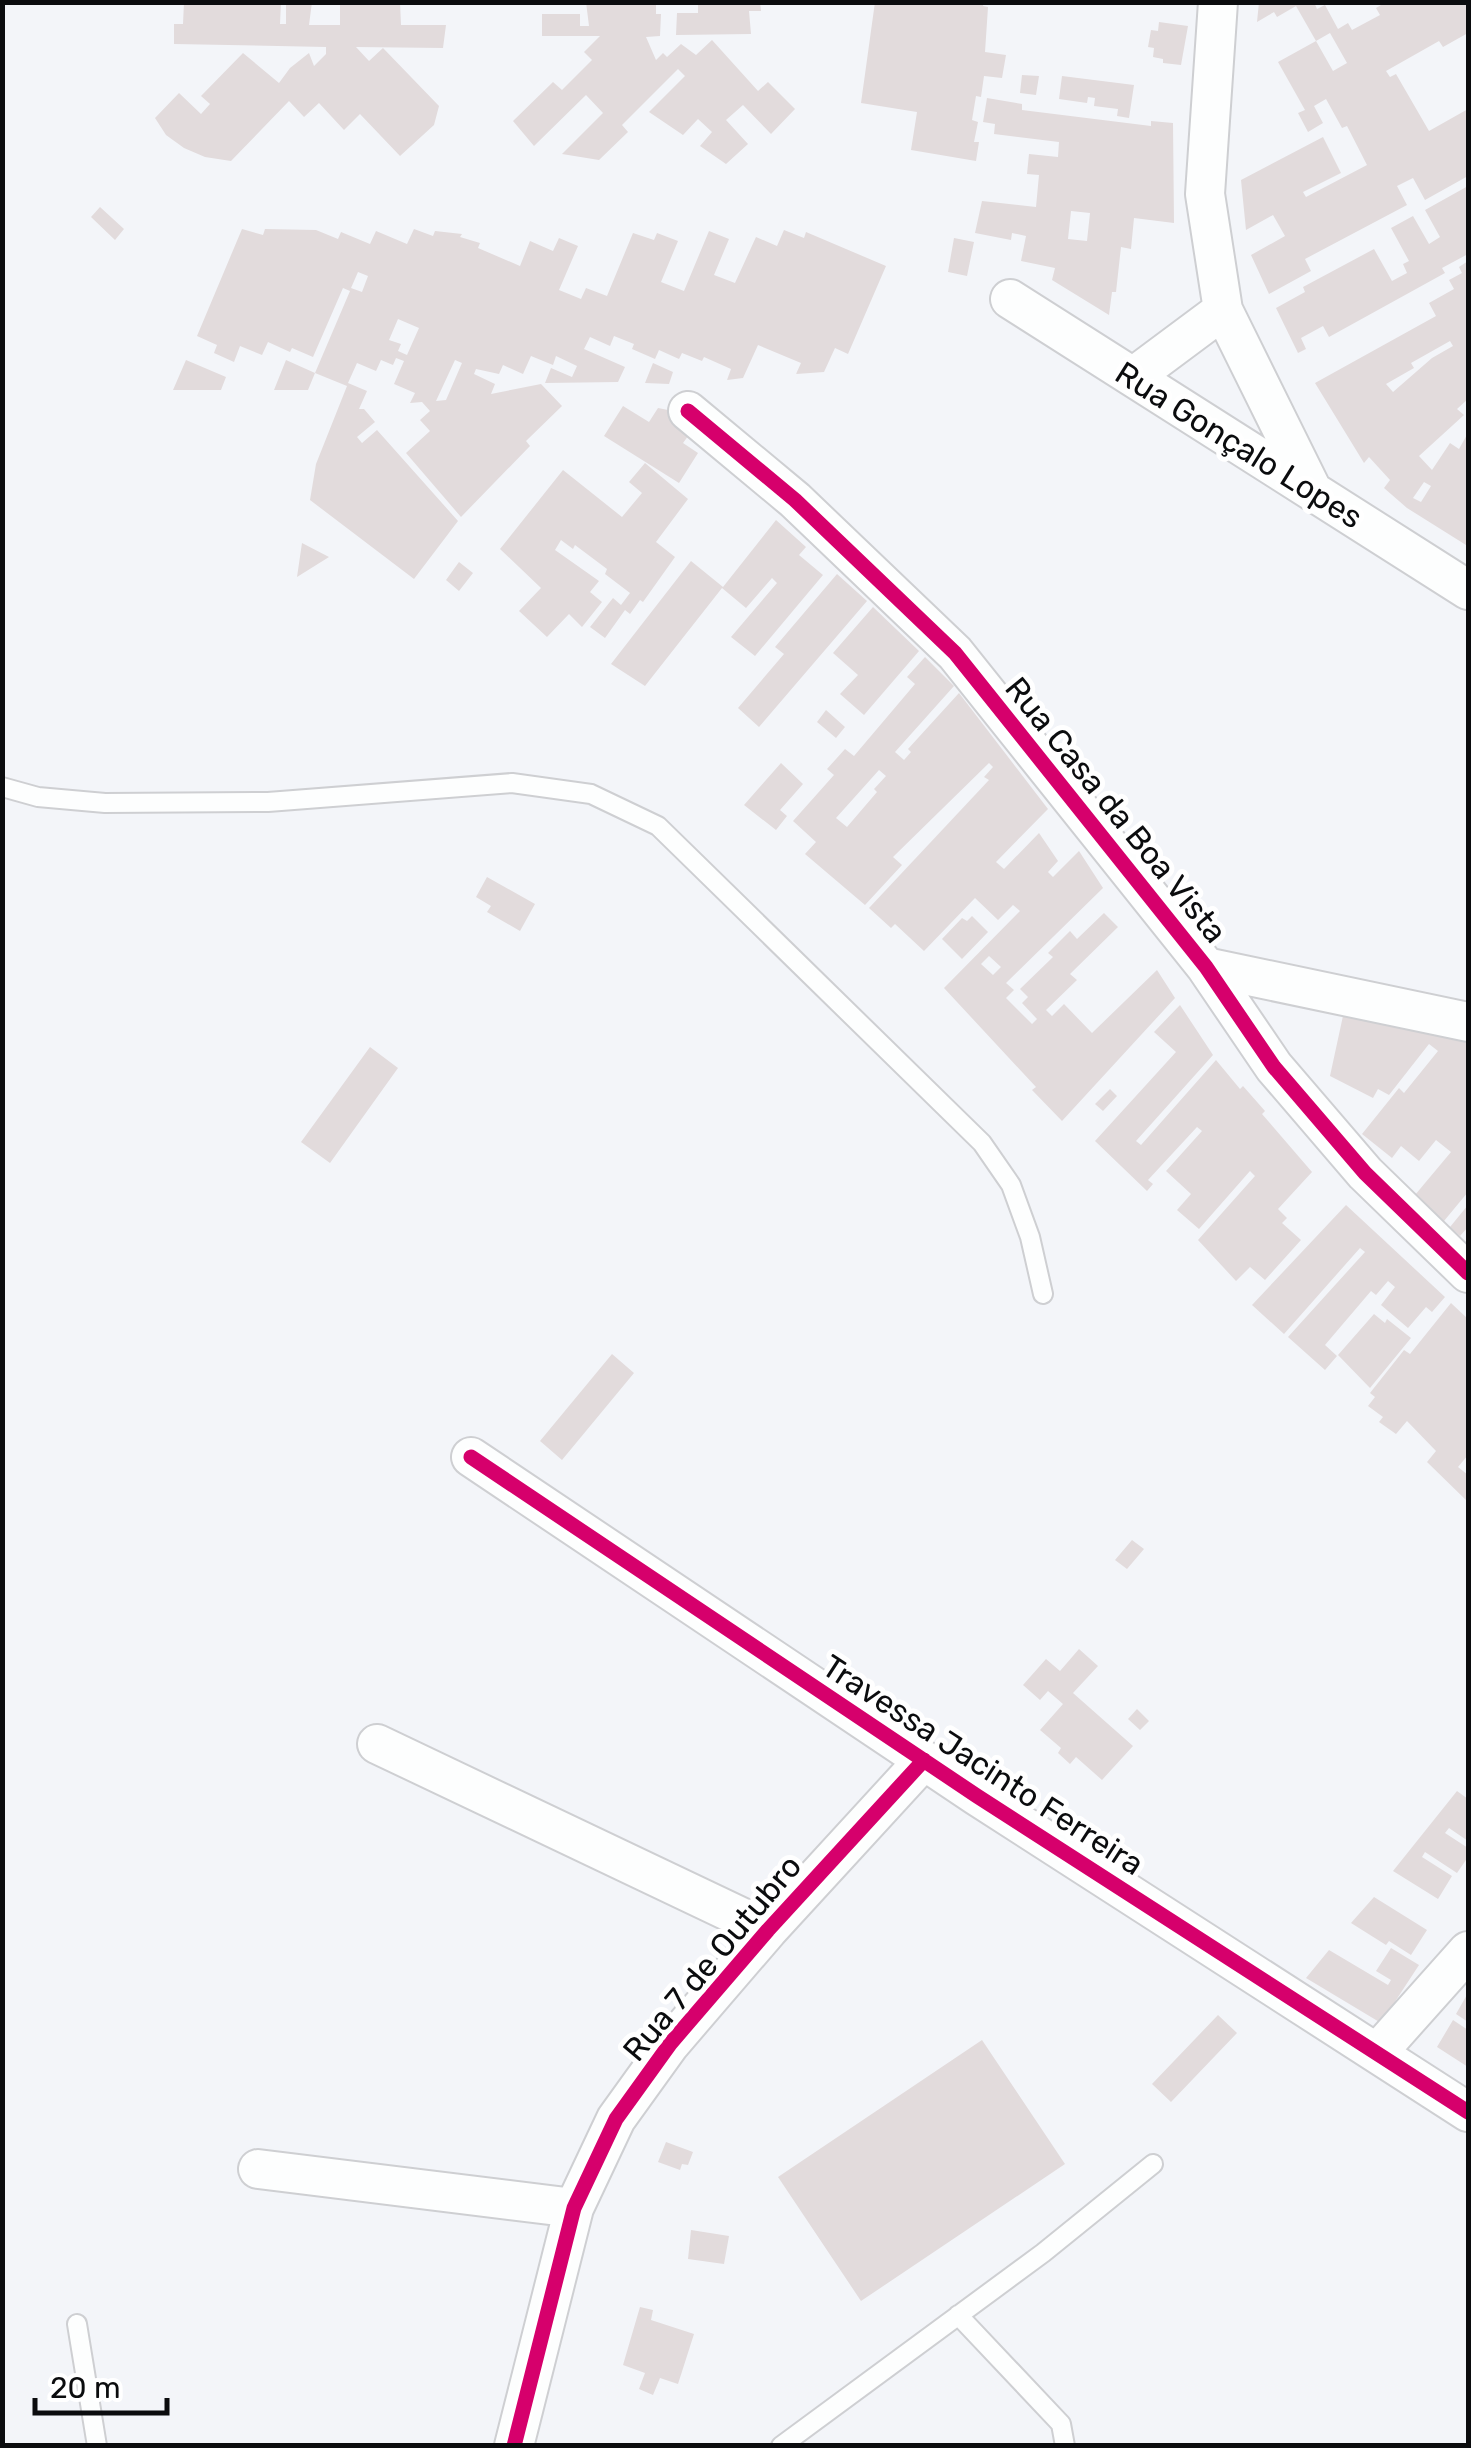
<svg xmlns="http://www.w3.org/2000/svg" width="1471" height="2448" viewBox="0 0 1471 2448" font-family="Rubik,sans-serif">
	<style>
		.building { fill: #e2dbdc; fill-rule: evenodd }
		.lines { fill: none; stroke-linecap: round; stroke-linejoin: round }
		.service-casing { stroke: #cecfd2; stroke-width: 22 }
		.minor-casing { stroke: #cecfd2; stroke-width: 42 }
		.service { stroke: #fdfefe; stroke-width: 18 }
		.minor { stroke: #fdfefe; stroke-width: 38 }
		.cycleway-casing { stroke: #fff; stroke-width: 21 }
		.cycleway { stroke: #d6006c; stroke-width: 15 }
		.labels { text-anchor: middle; stroke-width: 10; stroke-linejoin: round; paint-order: stroke }
		.street-label { font-size: 32px; fill: #0b0c0e; stroke: #fff }
	</style>
	<rect width="100%" height="100%" fill="#f3f5f9"/>
	<path class="building" d="M184,2H281L280,24H286V2H312L309,25H340V2H400L401,25H446L443,48L356,47L369,61L383,48L439,106L434,125L400,156L360,114L344,130L319,103L304,117L289,101L231,161L205,157L184,148L166,135L155,118L179,93L201,114L210,104L201,96L243,53L279,83L290,68L309,53L314,66L326,54V47L174,44V24H183Z
		M586,2H656V14H661L660,36L646,37L656,60L663,53L667,57L681,44L696,55L712,40L758,91L768,82L795,109L771,134L743,105L726,120L748,144L726,164L700,146L712,132L698,119L683,135L649,112L685,76L678,69L622,125L628,132L599,160L562,154L603,113L586,95L534,146L513,121L553,82L562,90L592,60L584,52L600,36H542V14H580V26H589Z
		M698,2H760L761,11H749L751,34L676,35L677,13H698Z
		M875,2H984L983,6L988,7L985,52L1006,55L1002,78L984,76L981,97L976,96L972,120L978,122L974,142H979L976,161L911,150L917,112L861,103Z
		M1259,2H1314L1317,9L1325,5L1338,29L1348,23L1352,30L1380,15L1376,8L1386,2H1468V33L1443,47L1439,41L1386,71L1390,77L1396,74L1429,131L1468,109V176L1425,200L1413,178L1397,186L1407,205L1305,259L1311,271L1269,294L1251,255L1285,236L1273,215L1246,230L1241,180L1323,137L1341,173L1303,192L1306,197L1367,165L1347,126L1342,128L1326,99L1314,106L1323,123L1308,132L1298,113L1305,110L1278,62L1316,41L1333,71L1347,63L1330,33L1316,41L1296,6L1277,17L1274,12L1257,22Z
		M1159,22L1188,26L1181,65L1163,63V59L1153,57L1154,48L1148,47L1151,30L1158,31Z
		M1022,75L1039,76L1036,95L1020,93Z
		M1062,76L1134,85L1129,118L1117,116L1118,109L1094,106L1095,98L1088,97L1087,103L1059,99Z
		M987,98L1022,104V110L1151,126V121L1173,123L1174,223L1134,218L1131,249L1121,247L1116,292H1112L1109,315L1052,280L1055,268L1021,261L1026,236L1012,233L1011,240L975,233L982,201L1036,207L1039,175L1027,174L1029,154L1058,157L1059,142L994,134L995,124L983,122ZM1071,211L1090,213L1087,241L1068,239Z
		M1468,186V254L1442,268L1445,273L1329,337L1323,326L1301,338L1306,349L1298,353L1276,308L1305,292L1303,287L1374,249L1392,281L1407,273L1403,264L1409,261L1391,228L1413,216L1429,244L1440,237L1425,210Z
		M100,207L124,229L115,240L91,217Z
		M242,229L263,235L265,229L316,230L338,239L341,232L370,244L376,231L407,244L414,229L433,236L435,231L462,234L460,237L480,243L478,248L520,266L530,241L553,251L559,238L578,246L559,290L581,299L586,288L607,296L633,233L654,240L657,233L678,241L661,282L684,291L709,231L729,239L714,275L735,283L756,237L777,246L784,230L804,238L806,232L886,266L848,354L835,348L824,372L796,374L801,363L758,345L743,378L727,380L731,369L704,357L702,361L682,353L679,359L659,350L655,359L632,349L634,344L614,336L610,346L590,337L584,349L625,367L618,382L545,383L551,368L572,377L577,366L556,356L553,365L531,356L523,374L503,365L499,374L476,369L474,374L495,384L491,394L541,384L562,406L526,441L530,446L461,517L406,453L430,431L420,420L430,411L422,402L410,403L415,393L394,384L404,361L396,358L393,365L381,360L376,371L357,363L348,383L367,391L359,409H364L375,422L357,437L362,443L377,430L458,521L414,579L310,500L316,464L347,386L315,373L350,291L343,288L313,357L292,348L290,352L268,342L262,355L240,346L234,362L214,353L217,345L197,336ZM358,272L368,276L362,292L351,288ZM398,319L419,328L407,355L398,351L401,344L389,340ZM455,360L462,363L446,400L436,401Z
		M954,238L974,242L967,276L948,272Z
		M1468,261V399L1457,409L1464,415L1419,456L1432,470L1450,443L1459,449L1468,433L1466,545L1407,508L1384,488L1390,480L1369,457L1364,463L1315,383L1436,316L1429,303L1454,289L1449,280L1462,273L1459,267ZM1450,341L1453,346L1432,358L1393,392L1386,384L1414,368L1411,363ZM1424,482L1431,486L1421,502L1413,498Z
		M186,360L226,377L221,390H173Z
		M286,360L315,373L308,390H274Z
		M653,363L673,372L669,384L645,383Z
		M623,406L649,422L658,408L673,411L694,428L683,443L698,453L679,483L604,436Z
		M645,463L688,499L656,542L675,557L643,602L640,600L630,614L625,610L605,638L590,627L613,598L621,605L630,593L605,574L607,569L575,545L573,549L561,540L555,550L599,581L590,592L602,602L582,627L569,614L547,637L519,611L541,588L500,549L563,470L622,517L642,493L629,482Z
		M776,520L806,547L799,555L823,575L755,656L731,637L777,583L772,578L746,608L722,588L645,686L611,664L691,561L723,587Z
		M302,543L329,557L297,577Z
		M459,562L473,573L459,591L446,580Z
		M837,574L867,601L759,727L738,708L784,654L775,647Z
		M873,607L919,651L864,715L840,694L858,675L833,653Z
		M925,657L954,686L895,752L904,760L911,752L908,749L959,693L1048,809L996,862L1004,869L1039,833L1058,861L1048,872L1053,877L1079,851L1103,888L1006,983L1014,990L1006,998L1032,1024L1037,1019L1022,1003L1028,997L1020,989L1053,957L1048,953L1070,931L1077,939L1104,913L1118,927L1070,974L1077,980L1046,1010L1052,1016L1064,1004L1092,1033L1157,970L1175,998L1062,1121L1032,1090L1036,1087L944,988L1020,911L1013,905L998,920L975,898L924,951L895,924L891,928L869,908L989,780L984,777L993,767L989,763L893,857L902,865L865,905L805,854L816,842L793,821L834,775L827,769L845,749L854,756L915,684L907,677ZM879,770L886,776L874,789L877,792L847,827L836,818ZM989,956L1001,967L993,975L981,964Z
		M826,710L845,727L836,738L817,722Z
		M781,763L803,784L780,810L787,816L776,830L744,805Z
		M487,877L535,904L520,931L487,912L491,906L476,897Z
		M972,916L988,932L962,959L942,939L962,918L967,921Z
		M1346,1002L1441,1030L1451,1038L1457,1029L1468,1032V1192L1444,1221L1415,1195L1451,1152L1436,1140L1419,1161L1401,1146L1392,1158L1362,1134L1399,1088L1404,1093L1438,1051L1429,1044L1389,1095L1378,1089L1373,1098L1330,1076Z
		M1180,1005L1213,1055L1136,1141L1141,1145L1216,1060L1240,1089L1243,1086L1265,1111L1262,1114L1312,1172L1278,1209L1287,1218L1282,1223L1301,1240L1265,1280L1250,1267L1236,1281L1198,1240L1255,1176L1250,1171L1199,1229L1177,1210L1191,1194L1166,1171L1202,1131L1197,1127L1148,1180L1153,1184L1147,1191L1095,1141L1176,1052L1154,1032Z
		M370,1047L398,1068L330,1163L301,1142Z
		M1110,1089L1117,1096L1103,1111L1095,1104Z
		M1346,1205L1445,1297L1432,1312L1426,1307L1408,1328L1381,1305L1395,1287L1388,1281L1376,1295L1371,1291L1325,1345L1337,1356L1325,1370L1288,1337L1365,1252L1360,1248L1284,1334L1252,1305Z
		M1468,1205V1227L1460,1236L1450,1227Z
		M1451,1303L1468,1319V1455L1458,1467L1468,1475V1502L1427,1462L1436,1451L1407,1421L1396,1434L1379,1422L1383,1417L1368,1406L1375,1397L1370,1393L1404,1350L1410,1354Z
		M1374,1314L1385,1323L1387,1319L1411,1338L1370,1388L1338,1355Z
		M612,1354L634,1373L562,1460L540,1441Z
		M1132,1540L1144,1549L1127,1569L1115,1560Z
		M1079,1649L1098,1666L1073,1693L1133,1746L1102,1780L1076,1757L1070,1764L1058,1753L1061,1748L1040,1730L1063,1704L1048,1691L1040,1700L1023,1685L1046,1659L1060,1671Z
		M1137,1709L1149,1721L1140,1730L1128,1719Z
		M1457,1791L1468,1799V1841L1449,1828L1445,1833L1468,1848V1857L1457,1873L1425,1852L1422,1857L1452,1876L1438,1899L1393,1871Z
		M1374,1897L1427,1930L1411,1955L1389,1941L1386,1945L1351,1923Z
		M1391,1948L1419,1965L1381,2023L1306,1978L1329,1950L1388,1985L1391,1980L1376,1971Z
		M1468,1993V2022L1456,2014Z
		M1218,2015L1237,2033L1171,2102L1152,2084Z
		M1453,2020L1468,2030V2067L1437,2047Z
		M982,2040L1065,2164L861,2301L778,2177Z
		M666,2142L693,2152L688,2165L682,2164L680,2170L658,2162Z
		M691,2230L729,2236L724,2264L688,2259Z
		M640,2307L653,2310L651,2320L694,2334L678,2384L660,2378L653,2395L639,2389L645,2373L623,2365Z"/>
	<g class="lines">
		<g class="service-casing">
			<path id="service" d="M2,787L38,797L105,803L268,802L512,783L591,794L658,826L982,1143L1011,1185L1030,1237L1043,1294
				M958,2315L1061,2424L1065,2446
				M77,2324L97,2446
				M781,2446L1043,2253L1153,2164"/>
		</g>
		<g class="minor-casing">
			<path id="minor" d="M1218,2L1205,194L1223,310L1312,490
				M1010,299L1468,590
				M1133,377L1223,310
				M688,411L795,500L955,653L1206,967L1274,1067L1365,1173L1468,1273
				M1206,967L1468,1022
				M471,1457L977,1796L1468,2112
				M377,1744L768,1930
				M1377,2053L1468,1951
				M258,2169L574,2208
				M514,2446L574,2208L616,2119L670,2044L768,1930L924,1760"/>
		</g>
		<use href="#service" class="service"/>
		<use href="#minor" class="minor"/>
		<g class="cycleway-casing">
			<path id="cycleway" d="M688,411L795,500L955,653L1206,967L1274,1067L1365,1173L1468,1273
				M471,1457L977,1796L1468,2112
				M514,2446L574,2208L616,2119L670,2044L768,1930L924,1760"/>
		</g>
		<use href="#cycleway" class="cycleway"/>
	</g>
	<g class="labels">
		<g class="street-label">
			<text transform="translate(1239 445) rotate(32)" y="11">Rua Gonçalo Lopes</text>
			<text transform="translate(1116 810) rotate(51)" y="11">Rua Casa da Boa Vista</text>
			<text transform="translate(983 1765) rotate(33)" y="11">Travessa Jacinto Ferreira</text>
			<text transform="translate(712 1958) rotate(-50)" y="11">Rua 7 de Outubro</text>
		</g>
	</g>
	<rect width="1471" height="2448" fill="none" stroke="#0b0c0e" stroke-width="10"/>
	<path d="M35 2398v15h132v-15" fill="none" stroke="#0b0c0e" stroke-width="5"/>
	<text x="50" y="2398" font-size="30" fill="#0b0c0e" stroke="#ffffff" stroke-width="8" paint-order="stroke">20 m</text>
</svg>
